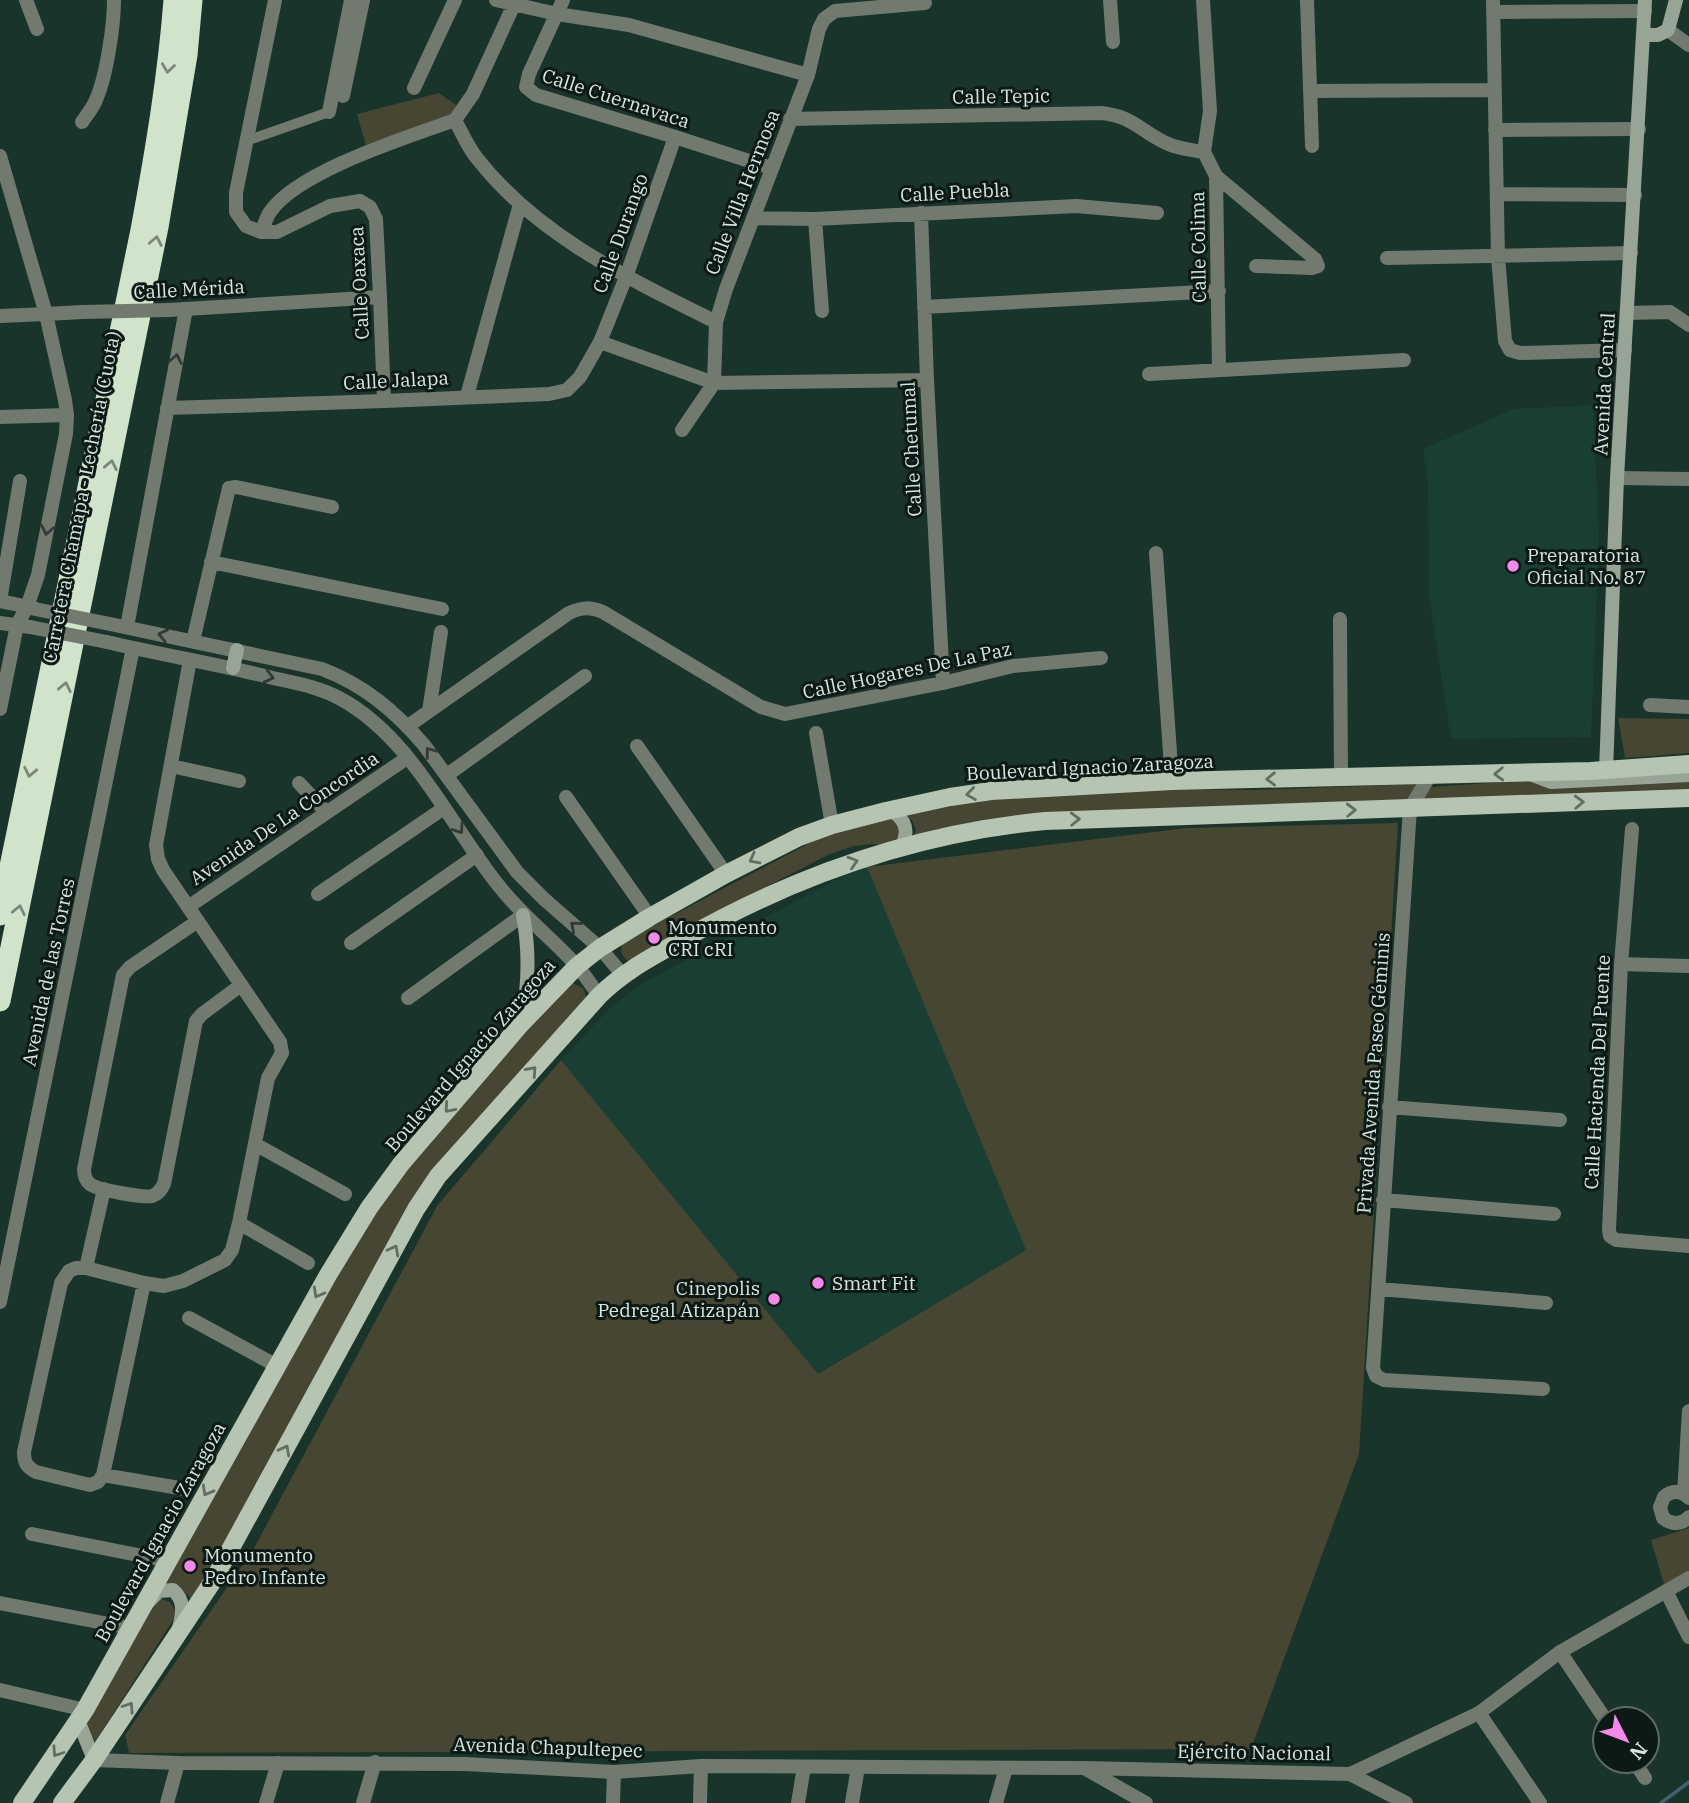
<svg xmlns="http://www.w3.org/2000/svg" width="1689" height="1803" viewBox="0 0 1689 1803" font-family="'IBM Plex Serif',serif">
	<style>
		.built { fill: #193f35 }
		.green { fill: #464632 }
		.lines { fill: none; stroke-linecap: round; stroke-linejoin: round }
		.stream { stroke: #445f70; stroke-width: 3.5 }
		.pedestrian { stroke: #727a70; stroke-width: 10 }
		.minor { stroke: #727a70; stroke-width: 14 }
		.tertiary { stroke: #727a70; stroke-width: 14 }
		.secondary { stroke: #98a495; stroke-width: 14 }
		.primary { stroke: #b5c5b1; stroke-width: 18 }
		.motorway { stroke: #d0e3cb; stroke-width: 21 }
		.tertiary-bridge { stroke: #727a70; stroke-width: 14 }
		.oneway { stroke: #788879 }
		.oneway2 { stroke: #303b35 }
		.oneway3 { stroke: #616f63 }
		.poi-dot { fill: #f788eb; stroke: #0d1915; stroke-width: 2.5 }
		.labels { text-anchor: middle; stroke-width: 6; stroke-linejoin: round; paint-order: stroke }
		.street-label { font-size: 19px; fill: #d6e7e1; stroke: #0d1915 }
		.poi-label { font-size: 19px; fill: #d6e7e1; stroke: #0d1915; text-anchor: start }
	</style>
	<rect width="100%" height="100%" fill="#18342b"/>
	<path class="built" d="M1593,405L1599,536L1591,737L1451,739L1429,596L1428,481L1423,449L1513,409Z
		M867,867L1026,1250L818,1374L561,1060L611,1007L645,982L839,878Z"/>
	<path class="green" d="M439,93L459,107L453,119L367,149L357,114Z
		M1618,718L1689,719V753L1625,758Z
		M1530,780L1689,781V796L1420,804L1431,787Z
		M1416,784L1408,805L1240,808L910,843L916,830L913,822L906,813L975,800L1147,789L1255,790Z
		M895,817L905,838L884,845L872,844L854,846L830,854L742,899L630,962C622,958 618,949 624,941L821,837Z
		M1398,823L1359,1454L1251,1749L129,1753L125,1735L253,1550L437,1206L561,1060L818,1374L1026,1250L867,867L1187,828Z
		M573,983L583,988L587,999L467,1131L225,1546L191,1599L178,1584L163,1583L388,1187L564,985Z
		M1689,1528V1578L1666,1591L1651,1540Z
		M161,1599L170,1602L177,1614L95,1742L83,1722L151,1604Z"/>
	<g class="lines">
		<path class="stream" d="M1661,1803L1689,1782"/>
		<path class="pedestrian" d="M246,141L329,112"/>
		<path class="minor" d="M26,0L37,29
			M275,0L236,193V212L246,226L261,232H277L330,206L360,201L370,207L376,219L380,297
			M496,0L557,14L629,25L808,75
			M1110,0L1113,42
			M1203,0L1210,111L1204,152L1216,176L1219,370
			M1307,0L1312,146
			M1493,0L1498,257L1505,341L1510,350L1520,353L1625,350
			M1493,12L1645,11
			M1668,30L1689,45
			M414,88L455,0
			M1310,91L1494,90
			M343,96L363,0
			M329,112L351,0
			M790,119L1101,113C1133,116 1140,131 1166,143C1178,149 1191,150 1204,152
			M455,120C462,133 468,147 476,157C537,236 630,279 716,322
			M455,120L473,94L516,0
			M82,122C86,116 91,110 94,104C106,81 114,26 114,0
			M1495,130L1639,129
			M675,137L771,168
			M1216,176L1315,259L1318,266L1312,268L1256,266
			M1497,194L1635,195
			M921,213L927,380L943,683
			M754,218L815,219L1076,206L1157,213
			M815,219L822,311
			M261,232C264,226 266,218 270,212C298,171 408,137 455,120
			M1387,258L1631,253
			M924,307L1219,291
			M1627,313L1670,312L1689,325
			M0,316L46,314
			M600,342L714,383L927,380
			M1149,374L1404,360
			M467,396L520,204
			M167,408L384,401
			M0,417L67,415
			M682,430L714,383L716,322L726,289L808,75L819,29L824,19L835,11L925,3
			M1617,478L1689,479
			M1156,553L1172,781
			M211,562L442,609
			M0,601L20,481
			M1340,619L1341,778
			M127,627L186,309
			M193,641L229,488L236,487L332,507
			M1650,705L1689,707
			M0,709L17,625L27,607
			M429,711L441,632
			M408,726L569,613C582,607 590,607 603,612L761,707L785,714L943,683L1013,666L1101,658
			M816,733L832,825
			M637,746L726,874
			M171,766L239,781
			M447,775L585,676
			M1429,777L1410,808L1373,1368L1376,1376L1384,1380L1543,1389
			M299,783L326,812
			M566,797L650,917
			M1632,829L1621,964L1609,1230L1610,1236L1616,1240L1689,1246
			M318,894L444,808
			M188,907L407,758
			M198,921L130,967L123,975L84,1169C84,1175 85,1180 90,1184C97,1190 144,1198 152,1196C159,1194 161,1189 164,1184L196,1021L202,1014L241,985
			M351,943L477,855
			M1621,964L1689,966
			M408,998L523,915
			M1389,1107L1560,1120
			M255,1144L345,1194
			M1383,1200L1554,1214
			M239,1223L308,1263
			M86,1268L104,1189
			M1379,1289L1546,1303
			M0,1302L133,648
			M189,1318L277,1366
			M103,1475L144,1283
			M185,1489L103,1475L98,1482L90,1485L36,1472C27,1467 24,1463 24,1452L61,1283L69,1271L76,1268H86L144,1283L164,1286L183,1281L225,1260L232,1250L239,1223L268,1078L282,1053L280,1042L163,870L158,859L156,845L190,660
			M1684,1493L1689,1411
			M1689,1498C1681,1490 1672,1490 1664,1497L1660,1507L1663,1518C1672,1525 1681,1525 1689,1517
			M32,1534L168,1561
			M1666,1591L1689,1637
			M0,1603L130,1628
			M1560,1652L1605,1719
			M0,1690L85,1710
			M1479,1713L1540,1803
			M1634,1761L1645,1778
			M1084,1768L1146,1803
			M1350,1774L1406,1803
			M167,1803L178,1763
			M266,1803L278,1763
			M363,1803L375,1762
			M613,1803L614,1772
			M700,1803L701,1766
			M798,1803L804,1767
			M852,1803L858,1767
			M996,1803L1006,1768"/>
		<path class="tertiary" d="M0,156L46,314L65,400L67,415L66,434L38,575L27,607
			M169,310L380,297L384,401L549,394L567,390L580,377L600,342L626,277L675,137L536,95L526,87L529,74L563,0
			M46,314L83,312
			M0,601L34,608
			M0,623L30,627
			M110,624L322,669C364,685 395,711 424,745L517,872L544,899L600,948L622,974
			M107,642C162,655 218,664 273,678C295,683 319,687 339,698C411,736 450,825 499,886C522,916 552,938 577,966C585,975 592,986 599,996
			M94,1760L178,1763L465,1764L614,1772L701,1766L1084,1768L1350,1774L1479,1713L1560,1652L1689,1578"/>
		<path class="secondary" d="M1645,35H1658L1668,30L1676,0
			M233,668L237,650
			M1606,771L1617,478L1645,0
			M1530,774L1551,782L1689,775
			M886,811L895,813C908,823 908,834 901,848
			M521,1024C529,987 530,953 523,915
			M148,1602L159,1591L173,1590C185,1600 183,1613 179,1628
			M78,1720L94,1760"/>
		<path class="primary" d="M22,1803L85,1710L328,1275L369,1208L401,1164L521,1024L577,966L600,948L650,917L726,874L799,837L832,825L886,811L950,797L991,791L1172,781L1591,771L1689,764
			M62,1803L94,1760L213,1581L416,1209L438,1176L599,996C624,971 652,957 682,940C794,876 916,833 1045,821L1689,798"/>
		<path class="motorway" d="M0,915L141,230C155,154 168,78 174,0
			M0,1001L158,227L187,55L192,0"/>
		<path class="tertiary-bridge" d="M83,312L169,310
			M35,609L110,624
			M30,627L107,642"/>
	</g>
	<defs><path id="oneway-chevron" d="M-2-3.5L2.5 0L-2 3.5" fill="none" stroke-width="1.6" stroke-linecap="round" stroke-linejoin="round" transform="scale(1.75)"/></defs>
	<g class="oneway">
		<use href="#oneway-chevron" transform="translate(168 68) rotate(98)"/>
		<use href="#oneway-chevron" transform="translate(156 241) rotate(-79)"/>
		<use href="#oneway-chevron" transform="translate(111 465) rotate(-78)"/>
		<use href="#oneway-chevron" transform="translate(65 687) rotate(-78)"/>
		<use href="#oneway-chevron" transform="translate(30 772) rotate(102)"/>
		<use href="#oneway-chevron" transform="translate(19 910) rotate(-78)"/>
	</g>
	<g class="oneway2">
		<use href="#oneway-chevron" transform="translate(176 359) rotate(-79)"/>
		<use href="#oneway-chevron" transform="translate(47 530) rotate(101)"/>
		<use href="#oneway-chevron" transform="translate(163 635) rotate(-168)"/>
		<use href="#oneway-chevron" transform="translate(269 677) rotate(14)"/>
		<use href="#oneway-chevron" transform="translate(430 752) rotate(-127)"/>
		<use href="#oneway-chevron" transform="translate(459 829) rotate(56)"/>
		<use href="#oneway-chevron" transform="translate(575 926) rotate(-139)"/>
	</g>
	<g class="oneway3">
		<use href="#oneway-chevron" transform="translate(1499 774) rotate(178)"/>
		<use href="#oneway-chevron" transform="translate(1271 779) rotate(179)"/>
		<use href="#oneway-chevron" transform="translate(971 794) rotate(172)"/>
		<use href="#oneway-chevron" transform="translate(1579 802) rotate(-2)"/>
		<use href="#oneway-chevron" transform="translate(1351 810) rotate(-2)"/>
		<use href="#oneway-chevron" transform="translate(1075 819) rotate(-2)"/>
		<use href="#oneway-chevron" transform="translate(754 859) rotate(152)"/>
		<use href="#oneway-chevron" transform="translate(853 862) rotate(-17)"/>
		<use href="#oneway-chevron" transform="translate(532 1071) rotate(-48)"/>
		<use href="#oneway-chevron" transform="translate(449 1108) rotate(131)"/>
		<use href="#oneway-chevron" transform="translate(394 1250) rotate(-62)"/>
		<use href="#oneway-chevron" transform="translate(318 1293) rotate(119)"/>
		<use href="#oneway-chevron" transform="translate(285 1450) rotate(-62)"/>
		<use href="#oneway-chevron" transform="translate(207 1491) rotate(119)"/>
		<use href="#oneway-chevron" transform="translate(129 1707) rotate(-56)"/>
		<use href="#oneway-chevron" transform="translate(57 1752) rotate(124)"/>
	</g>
	<g class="poi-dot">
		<circle cx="1513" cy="566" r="7"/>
		<circle cx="654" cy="938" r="7"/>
		<circle cx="818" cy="1283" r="7"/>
		<circle cx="774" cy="1299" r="7"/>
		<circle cx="190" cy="1566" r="7"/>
	</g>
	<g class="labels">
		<g class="street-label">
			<text transform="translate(1001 96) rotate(-1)" y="7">Calle Tepic</text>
			<text transform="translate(616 98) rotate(18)" y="7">Calle Cuernavaca</text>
			<text transform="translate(742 192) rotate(-69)" y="7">Calle Villa Hermosa</text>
			<text transform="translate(955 192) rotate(-3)" y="7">Calle Puebla</text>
			<text transform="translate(620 233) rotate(-70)" y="7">Calle Durango</text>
			<text transform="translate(1198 247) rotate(-91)" y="7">Calle Colima</text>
			<text transform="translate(359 283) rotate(-93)" y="7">Calle Oaxaca</text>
			<text transform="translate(189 289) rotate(-3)" y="7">Calle Mérida</text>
			<text transform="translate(396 380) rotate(-3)" y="7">Calle Jalapa</text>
			<text transform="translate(1604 384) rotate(-87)" y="7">Avenida Central</text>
			<text transform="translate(911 449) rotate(-93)" y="7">Calle Chetumal</text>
			<text transform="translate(81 497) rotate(-79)" y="7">Carretera Chamapa - Lechería (Cuota)</text>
			<text transform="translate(907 670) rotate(-12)" y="7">Calle Hogares De La Paz</text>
			<text transform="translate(1090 767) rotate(-3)" y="7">Boulevard Ignacio Zaragoza</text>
			<text transform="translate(284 818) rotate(-34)" y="7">Avenida De La Concordia</text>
			<text transform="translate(48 972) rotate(-78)" y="7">Avenida de las Torres</text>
			<text transform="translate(470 1055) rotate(-49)" y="7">Boulevard Ignacio Zaragoza</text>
			<text transform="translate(1597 1072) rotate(-87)" y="7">Calle Hacienda Del Puente</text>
			<text transform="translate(1373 1073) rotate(-86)" y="7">Privada Avenida Paseo Géminis</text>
			<text transform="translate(160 1532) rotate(-61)" y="7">Boulevard Ignacio Zaragoza</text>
			<text transform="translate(548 1747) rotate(2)" y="7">Avenida Chapultepec</text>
			<text transform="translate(1254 1752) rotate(1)" y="7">Ejército Nacional</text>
		</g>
		<g class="poi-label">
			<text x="1527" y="562">Preparatoria<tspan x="1527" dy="22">Oficial No. 87</tspan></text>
			<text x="668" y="934">Monumento<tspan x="668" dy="22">CRI cRI</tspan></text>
			<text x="832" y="1290">Smart Fit</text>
			<text x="760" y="1295" text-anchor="end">Cinepolis<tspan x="760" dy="22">Pedregal Atizapán</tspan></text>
			<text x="204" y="1562">Monumento<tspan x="204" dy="22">Pedro Infante</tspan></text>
		</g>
	</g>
	<g transform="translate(1626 1740) rotate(132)"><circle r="33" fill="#0d1915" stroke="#5d6b67" stroke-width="2"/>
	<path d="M0-5L12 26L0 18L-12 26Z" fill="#f788eb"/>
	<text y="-10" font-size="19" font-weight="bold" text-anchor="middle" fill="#d6e7e1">N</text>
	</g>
</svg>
